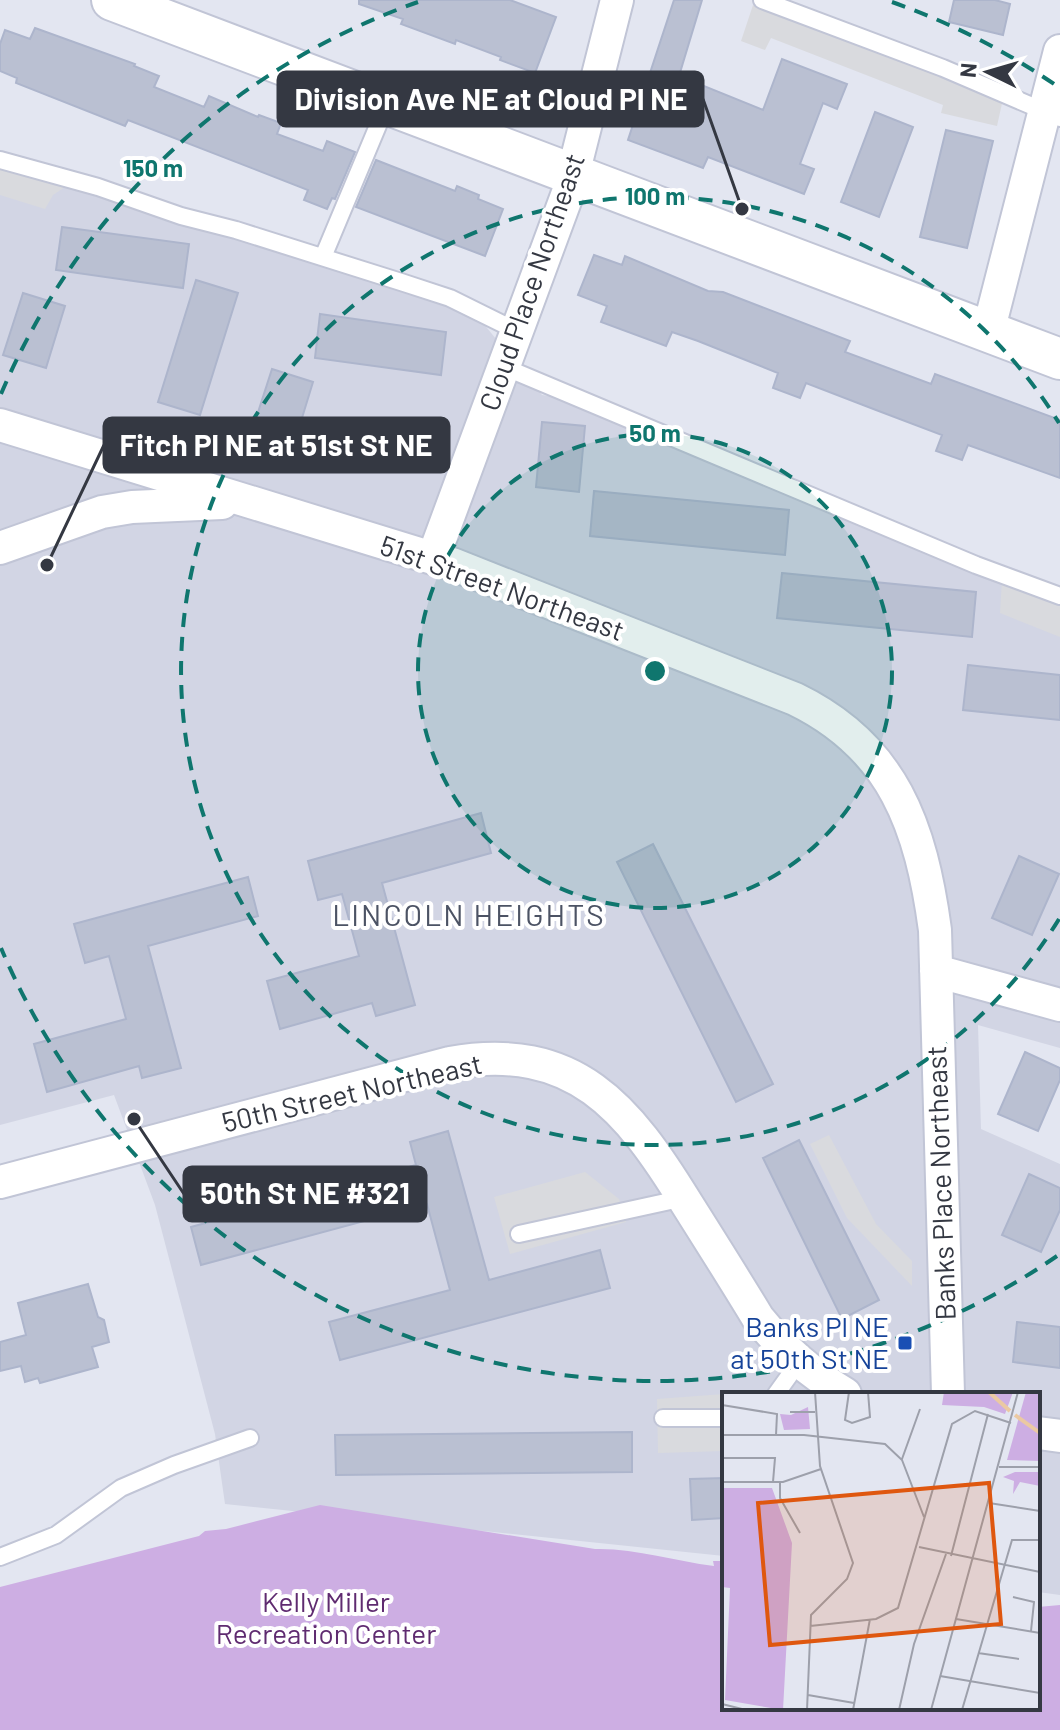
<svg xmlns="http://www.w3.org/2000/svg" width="1060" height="1730" viewBox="0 0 1060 1730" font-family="Barlow,sans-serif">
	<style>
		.residential { fill: #d2d5e4 }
		.green { fill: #cdaee3 }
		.parking { fill: #d9dade }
		.building { fill: #bac0d2; stroke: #adb5cc; stroke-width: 2 }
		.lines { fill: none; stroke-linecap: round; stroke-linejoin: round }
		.service-casing { stroke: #c1c5d6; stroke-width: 20 }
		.minor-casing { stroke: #c1c5d6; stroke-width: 36 }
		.tertiary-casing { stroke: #c1c5d6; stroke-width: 44 }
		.service { stroke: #fff; stroke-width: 16 }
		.minor { stroke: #fff; stroke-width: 32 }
		.tertiary { stroke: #fff; stroke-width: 40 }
		.ring { fill: none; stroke: #0f766e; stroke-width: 4; stroke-dasharray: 14 10 }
		.transit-dot { fill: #1a4fb4; stroke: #fff; stroke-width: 3 }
		.labels { text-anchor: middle; stroke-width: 8; stroke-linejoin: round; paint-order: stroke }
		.street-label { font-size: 28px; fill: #343842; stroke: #fff }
		.transit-label { font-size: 28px; fill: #164399; stroke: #fff; text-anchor: end }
		.park-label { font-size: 28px; fill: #5f2b70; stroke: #fff }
		.neighbourhood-label { font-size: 30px; letter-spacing: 2px; fill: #4c5364; stroke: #fff }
		.inset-river { fill: none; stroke: #ebc9a2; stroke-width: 4 }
		.inset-road { fill: none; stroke: #9da0ab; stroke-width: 2 }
		.view { fill: #df570f; fill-opacity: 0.15; stroke: #df570f; stroke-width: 4 }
		.inset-edge { fill: none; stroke: #343842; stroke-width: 4 }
		.centre { fill: #0f766e; stroke: #fff; stroke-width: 4 }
		.ring-label { font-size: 24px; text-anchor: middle; font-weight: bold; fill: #0f766e; stroke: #fff; stroke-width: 8; stroke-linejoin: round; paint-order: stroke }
		.leader { fill: none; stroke: #343842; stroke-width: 3 }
		.callout-dot { fill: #343842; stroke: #fff; stroke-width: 3 }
		.callout { fill: #343842; stroke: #343842; stroke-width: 3 }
		.callout-label { font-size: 30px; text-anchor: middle; font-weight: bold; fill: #fff }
	</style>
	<rect width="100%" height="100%" fill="#e3e6f1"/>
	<path class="residential" d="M0,167L338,270L340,266L478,317L542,395L563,398L1060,601V1048L978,1025L981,1129L1060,1164V1595L1038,1592V1394H724V1556L225,1504L215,1434L155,1205L114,1095L0,1125Z"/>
	<path class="green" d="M320,1505L595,1549C635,1548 674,1561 714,1566L713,1561H724V1708H1038V1607L1060,1605V1730H0V1587L199,1536L205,1531L226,1529Z"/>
	<path class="parking" d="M753,5L1003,99L997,126L941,113L943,105L771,38L765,50L741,41Z
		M0,167L65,187L53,195L45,209L0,195Z
		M1002,580L1060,605V637L1000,613Z
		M829,1135L876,1224L912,1261V1286L847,1218L810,1144Z
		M585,1172L619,1199L626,1222L510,1254L494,1197Z
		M724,1394V1451L658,1453L657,1399Z"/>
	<path class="building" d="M359,0H510L556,17L535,73L500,60L501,57L456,40L455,44L401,24L403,19L359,4Z
		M674,0H702L679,76L763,110L782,59L847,84L837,109L823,103L800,164L814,169L804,194L708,157L703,168L628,140Z
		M954,0H995L1010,4L1003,35L949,22Z
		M35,28L135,64L134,66L159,76L154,87L204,107L209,96L258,117L259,115L281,123L277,134L323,151L327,141L355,152L335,199L332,198L327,209L304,200L308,190L128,120L125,126L16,83L17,78L0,71V44L5,30L30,39Z
		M875,112L913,127L879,217L841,202Z
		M946,130L993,141L967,248L920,237Z
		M376,160L455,191L457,186L479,195L478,199L503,209L485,256L356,207Z
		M62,227L189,244L183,288L56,270Z
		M594,255L622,265L625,256L708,291L723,292L850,341L845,352L931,384L935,374L1060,420V478L968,445L962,460L936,451L942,435L876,410L806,383L800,398L773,388L778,373L698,341L672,332L666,346L601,322L607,306L578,295Z
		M196,280L238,293L200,415L158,402Z
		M23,293L65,306L46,368L3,355Z
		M320,314L446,332L441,375L315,358Z
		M272,369L313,382L294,444L252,431Z
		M542,422L585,426L579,492L536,487Z
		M594,491L789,510L785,555L590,536Z
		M782,573L976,592L972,637L777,618Z
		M968,665L1060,675V720L963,710Z
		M481,813L491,853L382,883L415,1005L376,1016L372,1003L280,1029L267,981L359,956L342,894L318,900L308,861Z
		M653,844L773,1084L736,1102L617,862Z
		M1019,856L1059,874L1032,935L992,918Z
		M248,877L258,916L148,946L181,1068L142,1078L139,1066L47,1092L34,1044L126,1019L109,956L85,963L74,924Z
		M1025,1052L1060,1068V1080L1038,1131L998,1114Z
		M448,1131L489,1280L600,1250L610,1288L340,1360L329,1322L450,1290L427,1204L201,1265L191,1227L416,1165L410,1142Z
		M799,1140L879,1300L842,1319L763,1158Z
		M1029,1174L1060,1188V1210L1041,1252L1002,1235Z
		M88,1284L98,1317L104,1320L109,1342L92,1347L98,1367L40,1383L38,1378L25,1382L21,1366L0,1371V1342L26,1335L18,1303Z
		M1017,1322L1060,1327V1368L1013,1362Z
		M632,1432V1472L336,1475L335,1435Z
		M724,1478V1518L692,1520L690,1479Z"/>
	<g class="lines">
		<g class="service-casing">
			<path id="service" d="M762,0L943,68L1060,118
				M0,160L98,187L181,216L236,230L401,282L450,298L517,331
				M323,257L387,104
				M504,367L976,565L1060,596
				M519,1234L684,1198
				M776,1394L799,1362
				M663,1418H724
				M0,1557L56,1535L121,1488L174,1465L250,1438"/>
		</g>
		<g class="minor-casing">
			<path id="minor" d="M988,332L1060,51
				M0,425L452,564L795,699C894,747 921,827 935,930L948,1394
				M0,548L102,512L132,507L222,503
				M433,558L569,190L617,0
				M936,971L1060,1005
				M0,1182L450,1063C575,1041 628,1108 687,1204C711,1242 735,1280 758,1318C783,1349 810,1373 845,1394
				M1038,1433L1060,1436"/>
		</g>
		<g class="tertiary-casing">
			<path id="tertiary" d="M112,0L1060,359"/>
		</g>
		<use href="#service" class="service"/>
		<use href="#minor" class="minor"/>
		<use href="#tertiary" class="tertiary"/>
	</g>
	<circle cx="655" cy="671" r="237" fill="#0f766e" fill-opacity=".12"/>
	<g class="ring">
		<circle cx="655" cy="671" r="237"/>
		<path d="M1059 919A474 474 0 1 1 1059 423"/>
		<path d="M1057 1256A710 710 0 0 1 1 948M1 394A710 710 0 0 1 418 2M892 2A710 710 0 0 1 1057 86"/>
	</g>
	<rect class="transit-dot" x="897" y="1335" width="16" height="16" rx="4"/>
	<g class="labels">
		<g class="street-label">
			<text transform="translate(532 282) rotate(-71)" y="10">Cloud Place Northeast</text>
			<text transform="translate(502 588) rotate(20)" y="10">51st Street Northeast</text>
			<text transform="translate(352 1093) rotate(-13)" y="10">50th Street Northeast</text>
			<text transform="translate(941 1183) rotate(-92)" y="10">Banks Place Northeast</text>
		</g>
		<g class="transit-label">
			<text x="889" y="1337">Banks Pl NE<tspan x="889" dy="32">at 50th St NE</tspan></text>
		</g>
		<g class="park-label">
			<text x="326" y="1612">Kelly Miller<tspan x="326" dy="32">Recreation Center</tspan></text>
		</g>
		<g class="neighbourhood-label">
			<text x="469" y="926">LINCOLN HEIGHTS</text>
		</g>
	</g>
	<g transform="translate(722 1392)">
		<rect width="318" height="318" fill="#e3e6f1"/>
		<path d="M222,0H291L283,22L262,15L220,13ZM304,0H318V69L285,68ZM86,15L88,37L62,38L58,22L69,23ZM293,80H318V94L298,90L291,102L292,89L281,85ZM0,96H50L70,151L61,318L3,308L8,196L0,195Z" fill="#cdaee3"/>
		<path class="inset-river" d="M267,0L288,19M293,23L318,41"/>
		<path class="inset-road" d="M127,0L123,28L130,31L148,25L146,0M0,13L55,22L54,43M68,20H93M0,43H82L163,52L180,68L202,125M0,44L1,90M0,66H53L51,90M180,67L198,17M277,75H318M0,90H61L99,77M58,90V106L78,141M267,111L318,119M197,155L318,180M229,164L266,22M291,205L312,210L309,239M234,227L318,241M88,234L154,227L176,216L230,32L253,19L289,31M256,261L297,267M218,284L318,301M86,303L132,311M0,312L24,318M85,318L89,223L125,187L131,171L98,74L93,0M131,318L148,227M177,318L192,252L224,162M209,318L296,0M240,318L290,148H318"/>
		<path class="view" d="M267,91L279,232L48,253L36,111Z"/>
		<rect width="318" height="318" class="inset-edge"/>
	</g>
	<circle cx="655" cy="671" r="12" class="centre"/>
	<g class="ring-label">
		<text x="153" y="177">150 m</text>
		<text x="655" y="205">100 m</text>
		<text x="655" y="442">50 m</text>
	</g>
	<path class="leader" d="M742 209L703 99M47 565L104 445M134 1119L184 1194"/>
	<g class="callout-dot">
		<circle cx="742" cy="209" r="8"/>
		<circle cx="47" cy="565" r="8"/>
		<circle cx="134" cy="1119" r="8"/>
	</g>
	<g class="callout">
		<rect x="278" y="72" width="425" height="54" rx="8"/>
		<rect x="104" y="418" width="345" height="54" rx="8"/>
		<rect x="184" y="1167" width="242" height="54" rx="8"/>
	</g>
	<g class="callout-label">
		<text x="491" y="110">Division Ave NE at Cloud Pl NE</text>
		<text x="276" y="456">Fitch Pl NE at 51st St NE</text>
		<text x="305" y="1204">50th St NE #321</text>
	</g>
	<g transform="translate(988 72) rotate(275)" stroke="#ffffff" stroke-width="6" paint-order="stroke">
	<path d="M0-6L14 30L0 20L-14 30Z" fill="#343842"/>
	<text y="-12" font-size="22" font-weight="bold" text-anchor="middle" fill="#343842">N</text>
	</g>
</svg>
